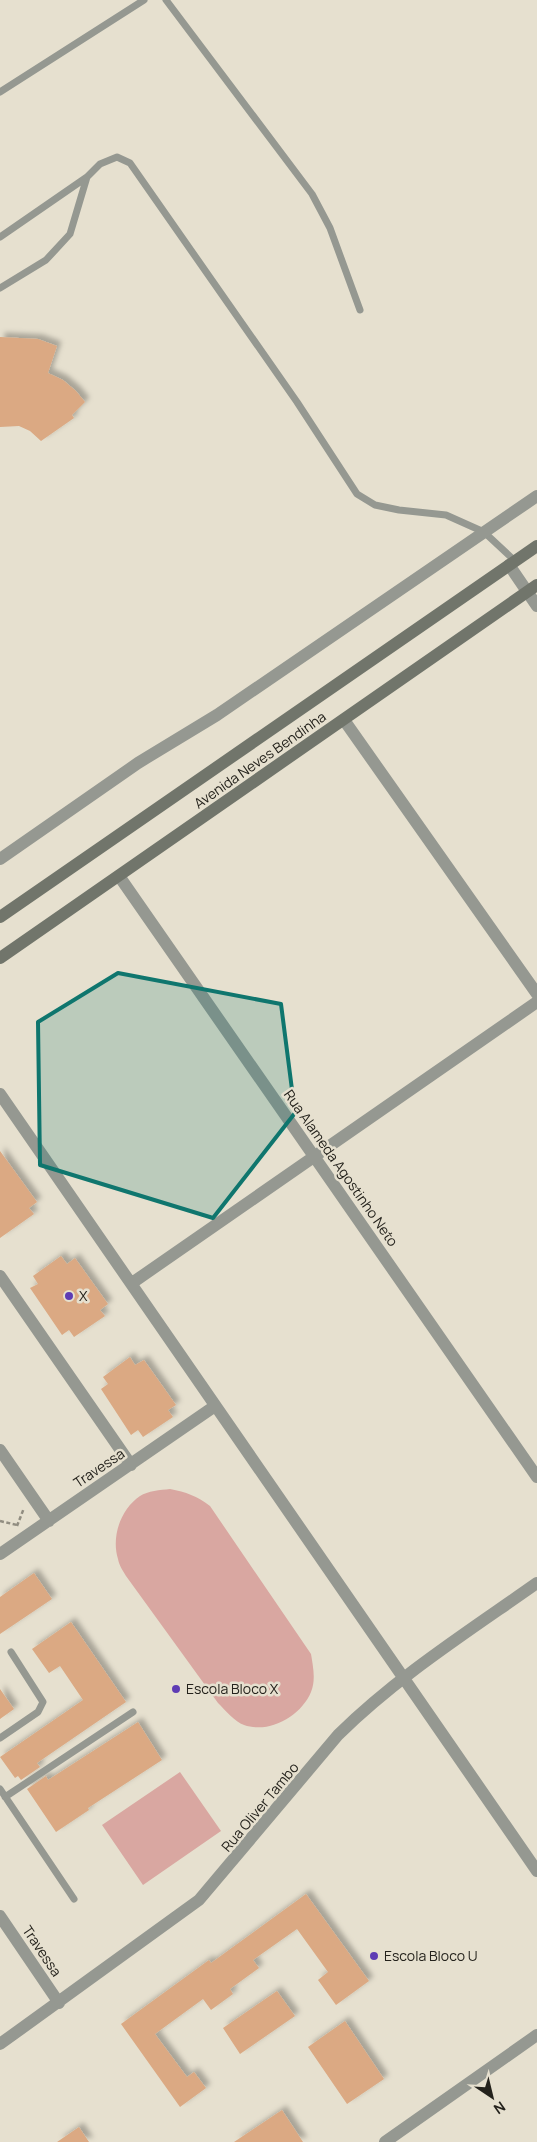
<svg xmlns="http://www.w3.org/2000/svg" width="537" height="2142" viewBox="0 0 537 2142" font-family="Manrope,sans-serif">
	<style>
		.green { fill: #d9a7a1 }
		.building { fill: #dba983; filter: url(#shadow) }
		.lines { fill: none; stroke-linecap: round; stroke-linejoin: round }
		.path { stroke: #918d81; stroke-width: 2.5; stroke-dasharray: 4 2.5; stroke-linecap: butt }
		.lane { stroke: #959891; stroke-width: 7 }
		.street { stroke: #959891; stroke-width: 12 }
		.secondary { stroke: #71756b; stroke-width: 12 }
		.marked { fill: #0f766e; fill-opacity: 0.2; stroke: #0f766e; stroke-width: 4; stroke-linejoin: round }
		.poi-dot { fill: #5e3cb4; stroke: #e6e0cf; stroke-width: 2 }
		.labels { text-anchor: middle; stroke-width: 5; stroke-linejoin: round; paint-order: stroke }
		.street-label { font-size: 14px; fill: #24221c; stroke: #e6e0cf }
		.poi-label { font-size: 14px; fill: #24221c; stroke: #e6e0cf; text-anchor: start }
	</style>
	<defs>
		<filter id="shadow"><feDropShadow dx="4.5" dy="-4.5" stdDeviation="2.5" flood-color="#0004"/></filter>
	</defs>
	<rect width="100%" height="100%" fill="#e6e0cf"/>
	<path class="green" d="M170,1489C186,1492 197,1496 210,1506L311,1654C313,1666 316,1680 311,1692C301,1716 270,1734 244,1725C235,1722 225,1710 218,1703L126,1576C123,1571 119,1565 118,1559C111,1536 121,1509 140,1496C148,1491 160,1490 170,1489Z
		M180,1772L221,1831L143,1885L102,1825Z"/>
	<path class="building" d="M0,337L38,339L57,346L48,373L63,380L76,391L85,402L72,415L74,418L41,441L30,431L19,426L0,427Z
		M0,1151L37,1202L29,1208L34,1214L0,1238Z
		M61,1256L67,1264L75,1258L108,1304L100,1310L105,1316L74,1337L69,1330L62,1335L30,1288L38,1284L33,1276Z
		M130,1357L135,1365L144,1360L176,1405L168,1410L173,1417L143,1437L138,1430L131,1435L101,1389L108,1384L103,1377Z
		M34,1573L52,1599L0,1634V1597Z
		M71,1622L126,1702L37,1763L40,1767L21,1780L18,1776L15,1778L0,1757L83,1700L60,1666L49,1673L32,1649Z
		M0,1689L14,1709L0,1719Z
		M138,1722L162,1760L88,1808L89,1810L56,1832L27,1789L46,1776L48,1780Z
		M306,1894L369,1981L336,2005L318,1980L328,1972L297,1929L253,1960L259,1968L230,1989L233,1994L211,2010L203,1999L155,2034L187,2077L194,2072L206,2088L180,2107L121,2024L209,1960L211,1963Z
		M277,1991L295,2016L240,2054L223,2028Z
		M345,2021L384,2079L347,2104L308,2047Z
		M282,2110L303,2142H234Z
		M79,2127L89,2142H57Z"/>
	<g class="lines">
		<path class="path" d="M0,1521L17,1525
			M17,1526L24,1508"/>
		<path class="lane" d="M166,0L312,194L330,228L360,310
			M0,92L144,0
			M0,237L87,177
			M0,288L46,260L70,234L87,177L100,164L117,157L130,163L297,402L357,494L375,505L399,510L446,515L484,532L515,561
			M0,1738L38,1712L43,1702L11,1652
			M0,1789L74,1899
			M5,1797L133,1712"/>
		<path class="street" d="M509,565L537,606
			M344,720L537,994
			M0,859L138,763L217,715L537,496
			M119,876L537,1477
			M0,1094L537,1871
			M0,1276L131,1465
			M132,1283L537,1002
			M0,1450L49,1521
			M0,1554L215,1406
			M0,1916L59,2003
			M0,2044L199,1900L338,1735C398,1676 469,1631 537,1583
			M385,2142L537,2035"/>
		<path class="secondary" d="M0,917L537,546
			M0,958L537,585"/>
	</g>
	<path class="marked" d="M118,973L281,1004L295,1113L213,1218L40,1165L38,1022Z"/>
	<g class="poi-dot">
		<circle cx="69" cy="1296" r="5"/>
		<circle cx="176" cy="1689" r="5"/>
		<circle cx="374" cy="1956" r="5"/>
	</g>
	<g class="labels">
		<g class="street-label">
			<text transform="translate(260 760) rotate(-35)" y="5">Avenida Neves Bendinha</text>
			<text transform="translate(341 1168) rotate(55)" y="5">Rua Alameda Agostinho Neto</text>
			<text transform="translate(99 1468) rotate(-34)" y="5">Travessa</text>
			<text transform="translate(260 1807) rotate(-50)" y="5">Rua Oliver Tambo</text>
			<text transform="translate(42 1951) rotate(56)" y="5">Travessa</text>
		</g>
		<g class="poi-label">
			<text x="79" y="1301">X</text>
			<text x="186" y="1694">Escola Bloco X</text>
			<text x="384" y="1961">Escola Bloco U</text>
		</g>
	</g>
	<g transform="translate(492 2097) rotate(145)" stroke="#e6e0cf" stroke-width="4" paint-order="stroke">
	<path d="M0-4L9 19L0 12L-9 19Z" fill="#24221c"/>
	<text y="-8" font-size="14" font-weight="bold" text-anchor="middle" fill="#24221c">N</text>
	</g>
</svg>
